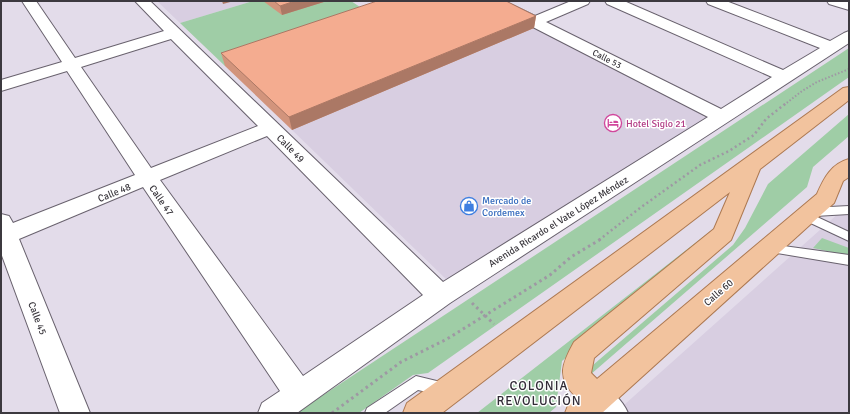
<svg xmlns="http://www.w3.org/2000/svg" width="850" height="414" viewBox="0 0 850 414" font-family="Signika,sans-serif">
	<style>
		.built { fill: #d8cee1 }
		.green { fill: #9fcda6 }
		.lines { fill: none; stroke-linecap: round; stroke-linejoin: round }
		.service-casing { stroke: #69626e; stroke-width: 2 }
		.minor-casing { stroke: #69626e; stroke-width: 2 }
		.tertiary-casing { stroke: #69626e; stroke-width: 2 }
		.primary-casing { stroke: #ad7952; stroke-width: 2 }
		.path-far2 { stroke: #9e98a3; stroke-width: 2; stroke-dasharray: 1.5 2; stroke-linecap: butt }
		.path-far1 { stroke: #9e98a3; stroke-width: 2.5; stroke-dasharray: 2 3; stroke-linecap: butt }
		.path { stroke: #9e98a3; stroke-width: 3; stroke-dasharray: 2.5 3.5; stroke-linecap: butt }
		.service { fill: #fff; fill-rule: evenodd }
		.minor { fill: #fff; fill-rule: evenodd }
		.tertiary { fill: #fff; fill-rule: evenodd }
		.primary { fill: #f2c39e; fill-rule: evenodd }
		.wall { fill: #d2947c }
		.shaded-wall { fill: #ab7865 }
		.building { fill: #f4ac90; stroke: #ab7865 }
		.labels { text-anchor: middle; stroke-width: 3; stroke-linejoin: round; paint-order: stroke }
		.far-street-label { font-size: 9px; fill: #3c393f; stroke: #fff }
		.hotel-label { font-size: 10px; fill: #b23c85; stroke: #fff; text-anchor: start }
		.street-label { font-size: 10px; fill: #3c393f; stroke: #fff }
		.shop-label { font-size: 10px; fill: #366cbe; stroke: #fff; text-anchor: start }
		.near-neighbourhood-label { font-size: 13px; letter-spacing: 1px; fill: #312b36; stroke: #fff }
	</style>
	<rect width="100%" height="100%" fill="#e3dcea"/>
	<path class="built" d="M157,1H253L180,23Z
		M534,28L707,117L448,281L292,130Z
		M849,204V413H615Z"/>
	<path class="green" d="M253,1H351L372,15L225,66L180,23Z
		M849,48V77L428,373L413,375L359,413H296Z
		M849,114V136L813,167L807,187L590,375L593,365L733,245L745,228L768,184Z
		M717,226L721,230L562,361L556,407L549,413H477Z
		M822,238L849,248V256L813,248Z"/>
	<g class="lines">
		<g class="service-casing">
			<path id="service" d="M849,206V214L815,216L849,232V241L802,219L800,216L806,209L810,208Z
				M769,244L849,255V265L765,251L763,248L765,245Z
				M416,376L449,384L451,389L449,394L444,396L418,390L385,413H365L367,408Z"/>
		</g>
		<g class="minor-casing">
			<path id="minor" d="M22,1H36L75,58L164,31L135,1H150L443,282L708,117L488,4L486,1H504L535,16L571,1H590L588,4L546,22L721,109L772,77L607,4L605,1H624L783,70L820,48L708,4L706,1H726L830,41L844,33L849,31V43L450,303L297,413H258L262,403L280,391L143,187L19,239L90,413H60L1,253V214L9,216L13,223L135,175L67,71L1,91V80L62,62ZM171,39L258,126L151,168L81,67ZM267,136L423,295L303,376L160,180Z
				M597,384C611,390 622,399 628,413H592L587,408L582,398L587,388Z"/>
		</g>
		<g class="tertiary-casing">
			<path id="tertiary" d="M827,1H849V10L829,4Z"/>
		</g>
		<g class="primary-casing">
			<path id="primary" d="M849,87V100L760,169L731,240L594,358L591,373L597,379L817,194C824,178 831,164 849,159V177L843,181L834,203L602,413H565L569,403L576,397C556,377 562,364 574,342L714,229L730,192L442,413H403L407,403L843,88Z"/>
		</g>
		<path class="path-far2" d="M784,105L802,91L817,82L849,69"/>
		<path class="path-far1" d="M599,240L640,208L700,165L729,151L754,135L766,119L785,104"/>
		<path class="path" d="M472,303L494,324
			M332,413L401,362L447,339L550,275L571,257L601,239"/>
		<use href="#service" class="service"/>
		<use href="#minor" class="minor"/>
		<use href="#tertiary" class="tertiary"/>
		<use href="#primary" class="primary"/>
	</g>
	<path class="wall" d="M263,1H327L282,15Z
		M536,16L534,28L292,130L225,66L221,53Z"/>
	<path class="shaded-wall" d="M222,1H234L223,4Z
		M295,1H327L282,15L280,6Z
		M536,16L534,28L292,130L289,117Z"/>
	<path class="building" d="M274,1H295L280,6Z
		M377,1H506L536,16L289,117L221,53Z"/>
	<defs>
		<g id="hotel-ring" transform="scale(0.9)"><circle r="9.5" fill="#fff" stroke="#d1479c" stroke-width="1.5"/><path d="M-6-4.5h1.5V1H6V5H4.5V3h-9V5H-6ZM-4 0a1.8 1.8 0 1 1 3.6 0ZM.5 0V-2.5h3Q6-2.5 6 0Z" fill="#d1479c"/></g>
		<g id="shop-ring" transform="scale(0.9)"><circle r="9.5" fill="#fff" stroke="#3f7fe0" stroke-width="1.5"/><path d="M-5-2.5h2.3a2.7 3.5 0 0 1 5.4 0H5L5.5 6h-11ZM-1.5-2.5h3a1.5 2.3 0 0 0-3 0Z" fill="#3f7fe0"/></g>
	</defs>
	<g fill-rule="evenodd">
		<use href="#hotel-ring" x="613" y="123"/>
		<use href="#shop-ring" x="469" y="206"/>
	</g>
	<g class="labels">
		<g class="far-street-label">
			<text transform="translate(607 59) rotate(27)" y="3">Calle 53</text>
		</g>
		<g class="hotel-label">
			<text x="626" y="127">Hotel Siglo 21</text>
		</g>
		<g class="street-label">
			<text transform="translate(291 148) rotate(45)" y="4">Calle 49</text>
			<text transform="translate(114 192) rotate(-22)" y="4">Calle 48</text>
			<text transform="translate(162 200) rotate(55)" y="4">Calle 47</text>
			<text transform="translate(558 221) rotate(-32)" y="4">Avenida Ricardo el Vate López Méndez</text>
			<text transform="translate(718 292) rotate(-41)" y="4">Calle 60</text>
			<text transform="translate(38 318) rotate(69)" y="4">Calle 45</text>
		</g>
		<g class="shop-label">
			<text x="482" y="204">Mercado de<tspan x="482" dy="12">Cordemex</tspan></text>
		</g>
		<g class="near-neighbourhood-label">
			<text x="539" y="390">COLONIA<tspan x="539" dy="15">REVOLUCIÓN</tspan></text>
		</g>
	</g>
	<rect width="850" height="414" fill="none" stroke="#3c393f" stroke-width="4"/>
</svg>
